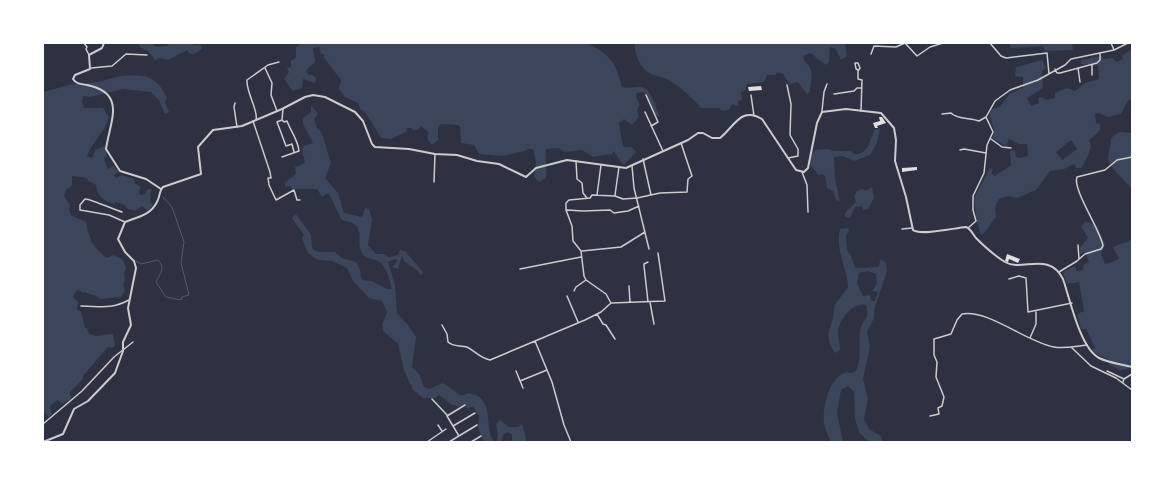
<svg xmlns="http://www.w3.org/2000/svg" width="1175" height="485" viewBox="0 0 1175 485" font-family="'Roboto Condensed',sans-serif">
	<style>
		.green { fill: #3c4559; fill-rule: evenodd }
		.lines { fill: none; stroke-linecap: round; stroke-linejoin: round }
		.stream { stroke: #4f5d75; stroke-width: 1 }
		.building { fill: #e0e0e3 }
		.minor { stroke: #caccd0; stroke-width: 1.5 }
		.tertiary { stroke: #caccd0; stroke-width: 2 }
	</style>
	<rect width="100%" height="100%" fill="#2d3142"/>
	<path class="green" d="M138,43H152L156,47L167,46L168,43H192L194,45L200,44L202,49L194,54H190L187,50L168,60L159,58L155,60L148,51L141,48Z
		M302,43H587C610,55 616,62 622,87C628,89 635,86 641,87C653,89 655,108 660,116H656L644,92L637,93L636,97L640,105L637,110L639,117L632,125L624,119L619,123L623,147H632L636,152L624,165L620,161L614,151L612,154L593,157L582,150L564,152L559,148L546,149C545,154 547,171 546,178L539,182L534,177L536,162L533,149H528L525,151L502,156L479,154L474,145L461,143L460,127L458,125L441,124L438,127V140L432,145L428,140V132L421,126L418,130H413L411,128H407L406,132L391,139L381,138L365,112L361,110L358,103L345,97L339,89L341,80L324,58V54H321L319,47L313,48C315,67 319,57 306,71L309,75L311,74L316,78L315,83L303,79L302,88L293,91L284,79L289,72L287,68L291,67V61L296,58V47Z
		M635,43H845L847,56L841,60L836,49L830,47L829,62L826,65L810,53L803,56C804,63 809,64 811,70C813,76 810,85 810,92L807,94L798,82L790,84L783,74L778,72L775,75H767L764,82L747,84L745,91L741,92L742,100L738,101V106L732,104L729,110L722,111L719,108H701C696,101 680,87 672,82C665,77 659,77 651,74C641,70 633,52 635,43Z
		M1009,43H1072L1073,50L1045,51L1043,46L1011,48Z
		M1132,49V98L1127,102L1121,114L1108,117L1099,113L1095,114L1096,123L1100,124C1102,134 1093,134 1089,141L1091,146C1090,151 1085,164 1081,168H1076L1074,164L1064,169L1050,171L1036,190L1017,198L1008,196L999,199L995,208L996,217C991,222 987,232 981,235L977,222L974,198L990,168L993,169L991,174L995,176L1011,165L1010,151L1015,150L1016,157L1019,158L1028,156L1027,144H1019L1009,139L1006,146L993,138L994,129L989,114L992,109L1000,107L1009,94L1023,88V77L1015,76L1016,67L1042,60L1046,68L1042,71L1043,88L1027,98L1031,106L1039,103L1038,98L1042,97L1046,100L1055,98V93L1067,88L1075,91L1085,83L1099,79L1098,65L1081,64V60L1102,56L1104,59L1113,58L1116,62L1123,59L1122,56ZM1071,140L1077,149L1062,160L1056,152Z
		M120,76C143,74 157,75 167,98L165,102L169,112L165,114L159,100L151,92L123,89L90,97L83,96L82,102L84,108H103L109,117C105,133 91,143 87,156L92,158L95,150L105,146L107,155L104,160L108,169L114,166L118,172L114,175L116,178L122,175L134,179L135,183L140,187L139,193L141,195L145,194L148,189H151L150,202L153,205L148,211L142,206L135,211L126,208L125,205L116,202L114,204C103,201 97,196 96,185L88,181L87,178L72,176V186L66,190L64,196L70,205L69,209L71,215L86,222C89,239 93,248 107,258L113,255L122,259L126,267L124,274L125,281L123,284L125,291L121,297L100,299L96,296L84,292L83,293L79,290L76,291L73,297L78,302L77,310L81,311L85,328H87L89,334L96,336L113,334L115,346L112,348L108,347L83,376V379L70,392L71,399L62,404L58,400L50,406L52,414L49,417L43,411V92L73,84L98,82Z
		M311,105L318,114L314,119L317,128L322,133L331,163L325,178L338,193L344,213L362,217L365,208L369,209L372,220L368,245L376,254H383L389,257L398,255L400,250L405,251L423,272L421,276L417,270L405,262L402,256L398,269L392,267L396,263L397,260L395,259L388,262L395,285L397,313L408,325L416,337L412,367L419,374L424,387L429,389L443,383L460,395H465L467,393C470,394 473,394 476,395C494,404 484,428 494,442H484L478,428L479,416L473,406L468,409L465,404L458,407L455,405H452L439,395L435,398H423L413,390L404,370L398,344L383,331L382,325L387,312L382,301L369,298L353,281L347,268L332,261L318,260L308,253L302,238L304,235L292,218L296,214L311,235L312,247L314,250L318,252H335L342,258L356,262L360,270L361,277L364,281C376,278 381,291 392,289C389,280 387,266 378,261C372,258 365,259 362,253C356,244 364,230 354,224C351,221 346,222 342,220L329,194H327L322,197L317,189H292L290,186L285,187V182L296,174L295,167L305,163L302,150L303,146L313,143L303,124V118L311,112Z
		M880,128L877,143L870,155L854,161L843,156L834,157L835,179L840,201L836,200L833,191L827,188L825,176L821,174L819,176L810,164L812,154L815,150L829,149L833,151H851L854,154C868,155 870,141 874,130Z
		M1119,132L1132,133V189C1126,181 1107,166 1108,157C1109,150 1111,144 1111,138Z
		M872,187L874,198L868,209L863,210L862,206L855,207L850,218L845,217V213L856,202L854,196L857,191L862,189L866,191Z
		M1086,221L1097,226L1105,244L1101,254L1105,264L1115,261L1119,258L1113,248C1119,242 1126,245 1132,238V363L1127,369L1120,370L1108,364V359L1094,353L1092,350L1095,348L1086,329H1081L1077,314L1084,311L1079,282L1067,284L1063,272L1075,266L1077,271L1083,270L1084,264L1089,262L1085,252L1080,254V248L1088,238L1081,226Z
		M848,228L849,231L846,235L847,250L851,255L855,268L878,267L881,259L886,263L887,271L874,310V318L867,332L870,347L863,379L868,399L864,419L869,429L881,436L883,442H869L859,432L855,419L854,392L848,386L841,390L837,413L843,442H831C829,436 825,430 824,424C822,408 829,376 847,372L851,373L856,371C862,358 858,345 860,331C862,318 871,321 866,305C852,302 840,319 838,331C838,337 840,344 840,350L835,353C820,333 836,323 834,306L848,287C847,267 835,250 840,229ZM868,271L876,274L877,283L872,291L878,292L875,301H871L870,295L863,296L857,283L859,273Z
		M500,420L509,427H518L522,424L527,442H512V435L507,432L503,435L501,442H497L498,433L496,424Z"/>
	<g class="lines">
		<path class="stream" d="M136,261L141,264L158,260C166,269 160,273 156,282L166,297L181,300L182,297L189,295L181,263L184,242L172,207L163,197"/>
	</g>
	<path class="building" d="M761,86L762,90L749,91L748,87Z
		M879,117H882L886,123L877,126L878,128H875L873,123L880,121Z
		M917,167V170L902,172V168Z
		M1007,254L1020,259L1018,263L1009,259L1008,262L1005,261Z"/>
	<g class="lines">
		<path class="minor" d="M84,43L87,47L86,49L89,55
			M951,43H958
			M990,43L1001,56L1006,58L1047,53L1049,74
			M1111,43L1114,50
			M871,54L874,46L896,47L905,43L917,56L930,47L943,43
			M91,68L112,66L126,54L147,55
			M265,68L272,83L271,95L277,111
			M1078,68L1080,82
			M1055,69L1057,73H1060L1097,63L1100,60V54
			M858,70L856,69L855,63H858L860,68L858,71V79L862,80L861,111
			M1092,75V65
			M787,85L791,104L790,135L798,149V156L788,158
			M834,94L854,91L857,88H862
			M646,95L658,122L651,126
			M751,95L754,116
			M235,103L234,107L237,127
			M822,111L824,92L827,84
			M645,112L663,151
			M942,114L951,113C956,119 971,118 979,121L986,117
			M256,120C259,111 246,93 247,80L268,65L279,62
			M282,120L283,109
			M253,121L270,172L271,178H268L269,185L276,200L294,190L297,200H300
			M991,139L1002,147L1011,148
			M960,150L964,149L986,153
			M282,157L299,151C298,140 291,132 287,121L284,122L282,120L277,122L286,146L292,144L294,152
			M643,159L651,195
			M576,161L577,179L582,183L583,193L587,198
			M632,166L634,188L649,249
			M802,172L807,185L808,212
			M434,182L435,154
			M597,195L601,165
			M615,195L619,167
			M567,210L583,211L610,210L614,213L628,211L639,206
			M122,212C115,210 88,198 85,199L80,205V210L109,215L125,222
			M968,228L976,221L973,210V196L984,173L987,145L993,132L986,117L995,101L1010,90L1038,80L1065,65L1071,59L1114,50L1128,43
			M902,229L912,228
			M1078,245L1079,259
			M582,251L621,247L645,232
			M648,262L644,264V266L648,302
			M520,269L581,257
			M1059,272L1077,261L1085,254L1101,249L1103,246C1101,231 1072,189 1077,177L1105,170L1117,160L1132,157
			M1009,279L1019,276L1026,278L1028,312L1072,303
			M629,286L630,302
			M574,291L576,287L586,280
			M567,296L578,322
			M650,302L654,324
			M611,303L606,294L586,280L584,276L581,251L573,241L572,226L566,210V203L569,200L590,198L592,195L615,196L623,199L637,198L660,193L687,192L688,179L692,176L681,143
			M81,306C100,306 110,310 129,300
			M597,314L603,324L606,325L615,339
			M442,325L447,334L448,342C453,347 460,345 467,347C475,351 480,358 490,360L585,320L601,312L611,303L665,301L658,253
			M1030,338L1036,324V312
			M535,341L552,382L564,425L571,442
			M1072,348L1091,366L1116,378L1132,390
			M516,371L523,388
			M1107,371L1124,379L1123,382
			M1124,379L1132,374
			M520,381L547,370
			M432,399L447,415
			M930,416L939,414L938,408L942,406L944,397L936,377L937,362L934,355V339L951,334L957,320L962,314C988,309 1026,342 1054,347C1065,349 1076,346 1087,345
			M43,424L82,391L114,357L133,342
			M438,425L442,431
			M453,426L475,413
			M459,436L447,416L465,405
			M427,442L446,429
			M449,442L477,425
			M471,442L481,436"/>
		<path class="tertiary" d="M104,43L102,48L89,55L90,69L75,75L73,79C76,84 81,84 87,85C127,93 110,121 106,149L120,171L146,179L161,189
			M43,442L63,434L74,409L88,401L115,373L123,351V342L131,325L128,308L136,268L134,261L125,252L118,239L125,222C137,217 150,216 157,202C160,197 159,191 163,187L201,174L198,147L213,130L242,126L282,109L305,97L313,95L325,97L355,112L363,121L372,144L375,147L409,149L435,154L457,155L477,161L499,164L526,177L536,168L567,160L626,168L688,140L698,133H703L712,138H720C734,127 741,106 762,119L796,170L804,172L808,168L817,123L822,112L846,109L881,113L894,128L896,140L895,161L906,197L913,230C920,236 954,228 966,227C971,229 972,233 976,238C984,246 995,256 1005,262C1022,272 1049,251 1063,279C1070,299 1080,348 1099,358C1109,363 1121,364 1132,367"/>
	</g>
	<rect width="1175" height="485" fill="none" stroke="#ffffff" stroke-width="88"/>
</svg>
